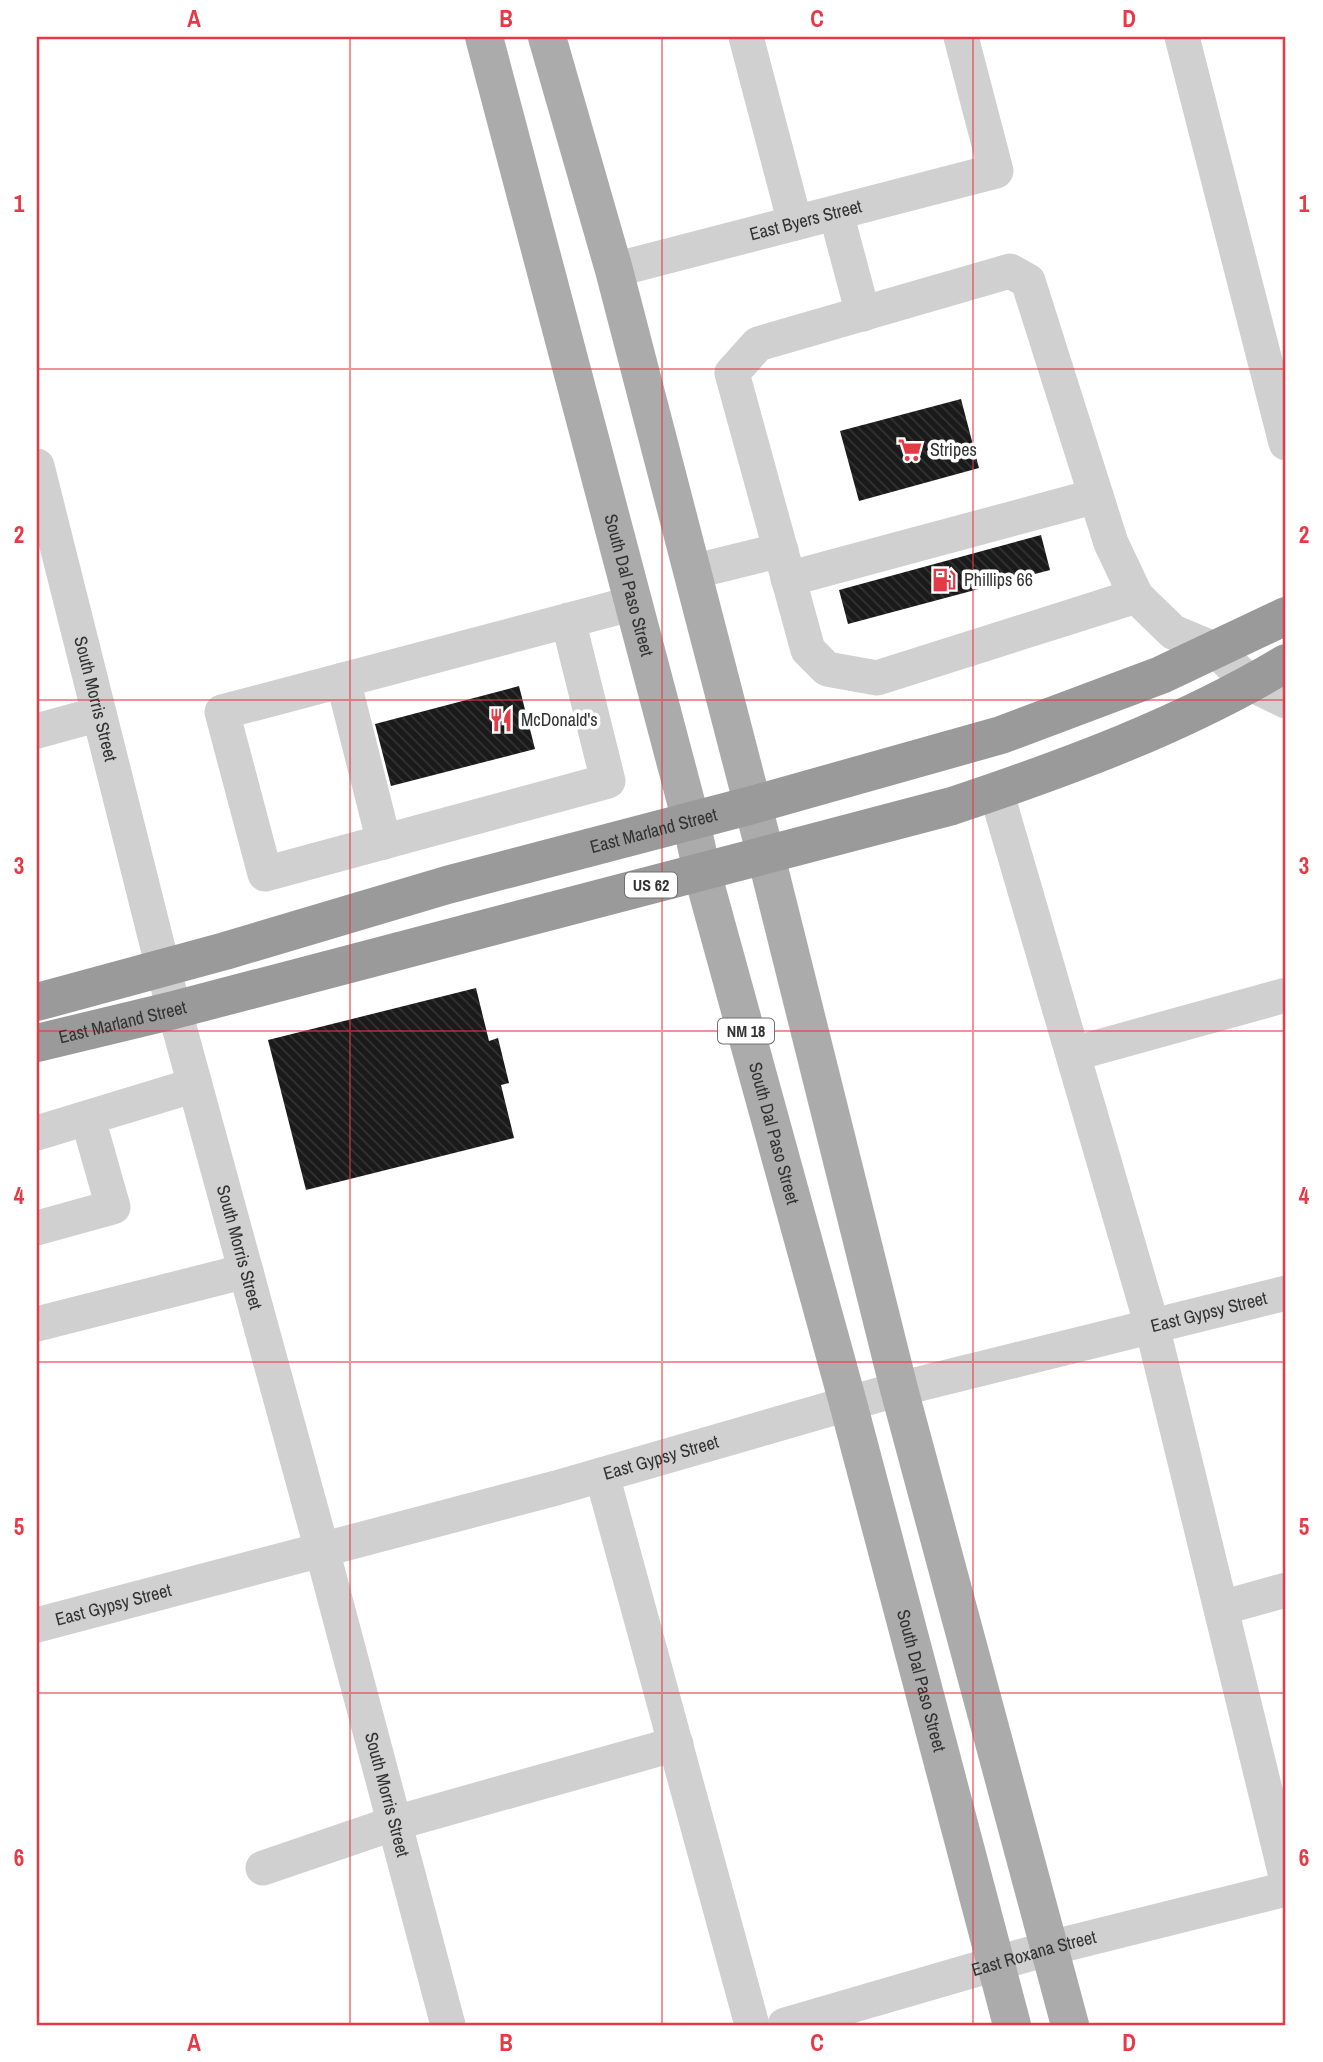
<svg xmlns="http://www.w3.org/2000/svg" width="1323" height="2062" viewBox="0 0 1323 2062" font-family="'Archivo Narrow',sans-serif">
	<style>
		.building { fill: url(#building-back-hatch) }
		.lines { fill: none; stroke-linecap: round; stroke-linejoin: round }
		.minor { stroke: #d0d0d0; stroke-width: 35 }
		.major { stroke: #ababab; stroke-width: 38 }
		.highway { stroke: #9a9a9a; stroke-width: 38 }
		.grid { fill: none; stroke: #e63946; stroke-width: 2; stroke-opacity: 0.55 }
		.labels { text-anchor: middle; stroke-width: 7; stroke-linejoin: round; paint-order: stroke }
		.shield { fill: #fff; stroke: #707070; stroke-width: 2 }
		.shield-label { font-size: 16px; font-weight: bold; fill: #333 }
		.street-label { font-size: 18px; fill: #333; stroke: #fff }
		.poi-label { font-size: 18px; fill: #333; stroke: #fff; text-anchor: start }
		.neatline { fill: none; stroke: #e63946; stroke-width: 2.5 }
		.grid-label { font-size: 23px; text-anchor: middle; font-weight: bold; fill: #e63946 }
	</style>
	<defs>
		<pattern id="building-back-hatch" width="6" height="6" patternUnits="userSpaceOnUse" patternTransform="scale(1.75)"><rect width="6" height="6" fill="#1a1a1a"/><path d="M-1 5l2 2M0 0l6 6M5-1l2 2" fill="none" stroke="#333"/></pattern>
	</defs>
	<rect width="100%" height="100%" fill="#fff"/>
	<path class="building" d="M961,399L979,468L859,501L840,431Z
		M1041,535L1050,570L848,624L839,590Z
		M519,686L535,749L391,786L375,724Z
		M476,988L489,1041L498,1038L509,1083L501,1085L514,1138L306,1190L268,1040Z"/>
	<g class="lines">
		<g class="minor">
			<path d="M746,37L795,223"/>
			<path d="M1182,37L1286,443"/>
			<path d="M836,213L863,314"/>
			<path id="s1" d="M614,270L996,171L961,37"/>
			<path id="s2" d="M37,466L163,968L322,1550L448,2025"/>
			<path d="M692,572L781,550"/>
			<path d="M788,579L1096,496"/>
			<path d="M1136,596L877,678L827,669L808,650L732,373L758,344L1010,271L1028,281L1111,543L1136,596L1173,632L1216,650L1251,684L1286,701"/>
			<path d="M568,620L608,781L265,874L222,712L634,603"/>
			<path d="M343,680L384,842"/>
			<path d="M37,731L99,714"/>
			<path d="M996,791L1152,1326L1286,1876"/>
			<path d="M1073,1054L1286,995"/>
			<path d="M37,1133L195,1085"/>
			<path d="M37,1228L113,1207L88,1119"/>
			<path d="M37,1324L246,1271"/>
			<path d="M602,1475L752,2025"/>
			<path d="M1221,1608L1286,1590"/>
			<path id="s3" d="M37,1625L556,1488L899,1389L1286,1293"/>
			<path d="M263,1868L395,1823L676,1744"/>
			<path id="s4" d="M785,2025L1050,1948L1286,1889"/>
		</g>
		<g class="major">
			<path id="s5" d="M484,37L691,821L702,872L848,1403L1012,2025"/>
			<path d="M547,37L614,270L766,856L899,1389L1070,2025"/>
		</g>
		<g class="highway">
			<path id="s6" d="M37,1002L225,951L447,885L752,805L1001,735L1161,675L1286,616"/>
			<path id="s7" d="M37,1043L174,1010L952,806C1066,768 1183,725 1286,663"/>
		</g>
	</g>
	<path class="grid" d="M350,37V2025M662,37V2025M973,37V2025M37,369H1286M37,700H1286M37,1031H1286M37,1362H1286M37,1693H1286"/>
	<defs>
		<g id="supermarket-bare" transform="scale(1.89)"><path d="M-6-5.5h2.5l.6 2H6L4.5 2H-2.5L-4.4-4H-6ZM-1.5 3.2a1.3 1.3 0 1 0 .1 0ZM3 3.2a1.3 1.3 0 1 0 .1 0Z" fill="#e63946" stroke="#fff" stroke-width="2.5" paint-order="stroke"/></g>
		<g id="fuel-bare" transform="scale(1.89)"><path d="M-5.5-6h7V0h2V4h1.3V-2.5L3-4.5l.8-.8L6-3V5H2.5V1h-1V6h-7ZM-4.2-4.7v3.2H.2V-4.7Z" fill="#e63946" stroke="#fff" stroke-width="2.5" paint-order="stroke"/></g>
		<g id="restaurant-bare" transform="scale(1.89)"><path d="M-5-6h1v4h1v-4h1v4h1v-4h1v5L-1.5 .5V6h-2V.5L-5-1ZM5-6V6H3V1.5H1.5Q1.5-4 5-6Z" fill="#e63946" stroke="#fff" stroke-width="2.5" paint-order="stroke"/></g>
	</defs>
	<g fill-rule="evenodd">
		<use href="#supermarket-bare" x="910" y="450"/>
		<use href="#fuel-bare" x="944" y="580"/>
		<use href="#restaurant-bare" x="501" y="720"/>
	</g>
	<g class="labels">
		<g class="shield">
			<rect x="625" y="872.5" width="52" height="25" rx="5"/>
			<rect x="718" y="1018.5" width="56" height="25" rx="5"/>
		</g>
		<g class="shield-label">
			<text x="651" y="891">US 62</text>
			<text x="746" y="1037">NM 18</text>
		</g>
		<g class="street-label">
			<text dy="6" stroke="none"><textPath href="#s1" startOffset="198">East Byers Street</textPath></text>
			<text dy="6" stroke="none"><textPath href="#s5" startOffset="567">South Dal Paso Street</textPath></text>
			<text dy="6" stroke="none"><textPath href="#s2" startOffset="240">South Morris Street</textPath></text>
			<text dy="6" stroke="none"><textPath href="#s6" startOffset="640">East Marland Street</textPath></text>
			<text dy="6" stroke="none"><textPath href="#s7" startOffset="88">East Marland Street</textPath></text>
			<text dy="6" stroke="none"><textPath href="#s5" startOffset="1134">South Dal Paso Street</textPath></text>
			<text dy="6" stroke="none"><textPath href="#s2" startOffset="807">South Morris Street</textPath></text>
			<text dy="6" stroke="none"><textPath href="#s3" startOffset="1213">East Gypsy Street</textPath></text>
			<text dy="6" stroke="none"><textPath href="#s3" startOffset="646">East Gypsy Street</textPath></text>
			<text dy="6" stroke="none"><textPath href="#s3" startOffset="79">East Gypsy Street</textPath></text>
			<text dy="6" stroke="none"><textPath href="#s5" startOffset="1701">South Dal Paso Street</textPath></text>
			<text dy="6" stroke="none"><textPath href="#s2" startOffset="1374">South Morris Street</textPath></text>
			<text dy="6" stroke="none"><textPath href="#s4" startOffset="259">East Roxana Street</textPath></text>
		</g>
		<g class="poi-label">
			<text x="930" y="456">Stripes</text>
			<text x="964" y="586">Phillips 66</text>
			<text x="521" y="726">McDonald's</text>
		</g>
	</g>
	<rect width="1323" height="2062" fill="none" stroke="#ffffff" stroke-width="77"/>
	<rect x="38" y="38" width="1246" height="1986" class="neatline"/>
	<g class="grid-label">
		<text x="194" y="27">A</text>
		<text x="506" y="27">B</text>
		<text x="817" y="27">C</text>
		<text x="1129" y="27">D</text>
		<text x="19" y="212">1</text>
		<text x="1304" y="212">1</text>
		<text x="19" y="543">2</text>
		<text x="1304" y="543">2</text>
		<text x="19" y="874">3</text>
		<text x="1304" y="874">3</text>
		<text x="19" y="1204">4</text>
		<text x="1304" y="1204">4</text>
		<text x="19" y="1535">5</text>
		<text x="1304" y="1535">5</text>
		<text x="19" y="1866">6</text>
		<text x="1304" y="1866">6</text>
		<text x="194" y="2051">A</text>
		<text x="506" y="2051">B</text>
		<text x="817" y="2051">C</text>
		<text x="1129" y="2051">D</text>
	</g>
</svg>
